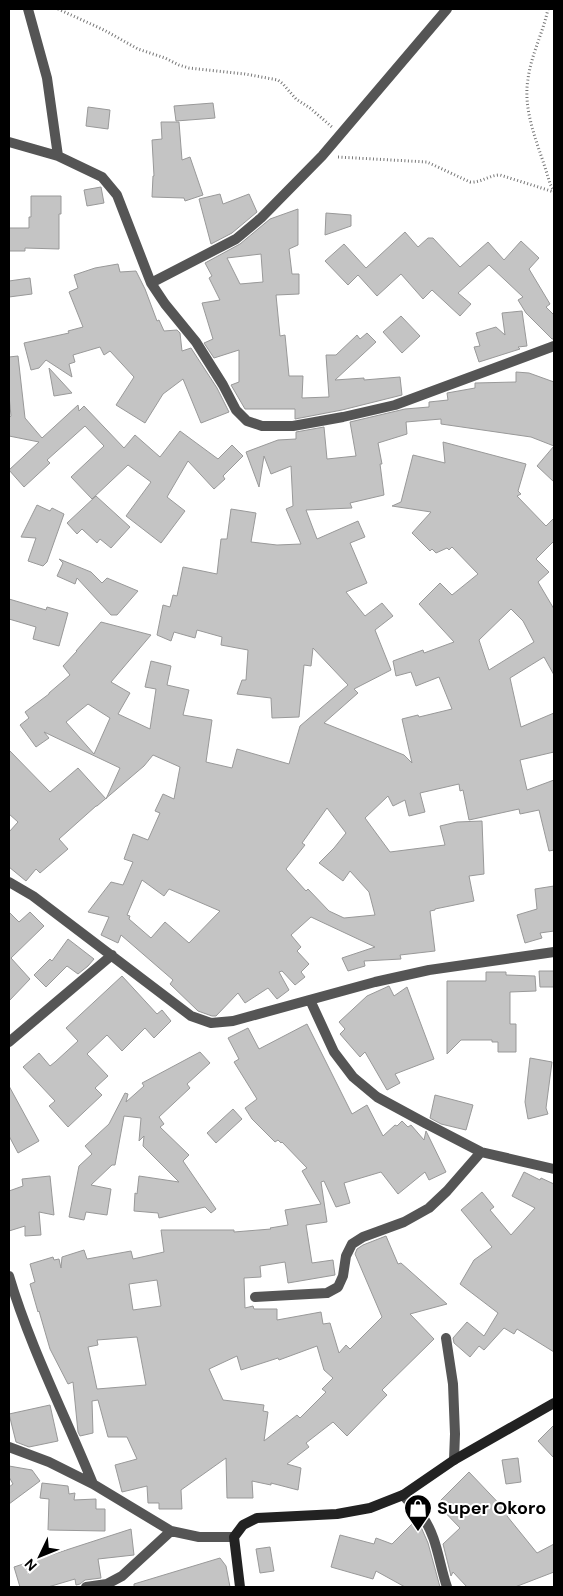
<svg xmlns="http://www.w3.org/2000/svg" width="563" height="1596" viewBox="0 0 563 1596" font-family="'DM Sans',sans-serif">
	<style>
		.building { fill: #c4c4c4; stroke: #999; fill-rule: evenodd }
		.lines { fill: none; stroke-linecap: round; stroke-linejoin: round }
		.path { stroke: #777; stroke-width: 3; stroke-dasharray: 1 2.5; stroke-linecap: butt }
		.minor { stroke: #555; stroke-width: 10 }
		.secondary { stroke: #222; stroke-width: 10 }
		.labels { text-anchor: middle; stroke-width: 4; stroke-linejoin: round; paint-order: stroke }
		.poi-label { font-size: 18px; font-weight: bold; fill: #000; stroke: #fff; text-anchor: start }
	</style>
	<rect width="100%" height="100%" fill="#fff"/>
	<path class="building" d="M213,103L215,118L176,121L174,106Z
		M88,107L110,110L108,129L86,126Z
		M161,122H179L182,160L190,157L203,195L185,201L184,198L152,197L153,176H154L152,140L162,139Z
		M101,187L104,203L87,206L84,190Z
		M220,194L223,204L249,194L257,212L232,233L211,244L199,199Z
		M31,196H61V214H59V249L25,248V251H9V228H29V217H31Z
		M298,209V245L289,249L292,274H299V294L276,295L280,336L285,335L289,376H303L302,398L329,397L326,355H336L357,335L360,339L367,333L376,342L335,380L364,378V380L400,377L402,395L342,410L295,419V409H245L231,385L239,382V350L214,358L204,343L213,339L202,303L220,300L209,278L212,276L205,263L240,244L270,219ZM261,254L263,282L240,284L227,258Z
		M326,213L351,215V226L325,235Z
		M405,232L418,247L428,238H433L460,267L488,242L504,260L521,241L539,258L529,269L550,304L546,307L554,315V339H552L526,313L518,300L523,297L489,265L458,293L471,304L460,316L432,290L423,299L401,274L377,296L358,275L348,285L325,261L344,244L366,268Z
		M118,264L120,272L136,271L145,289L157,321L159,320L164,331L177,330L180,333L182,351L191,348L217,388L229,412L201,423L183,379L163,394L145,423L116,405L134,377L110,351L104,355L100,347L73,355L75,362L69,364L72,377L46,360L39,368L31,370L24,343L69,333L68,331L83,327L69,292L78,288L74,275L95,268Z
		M30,278L32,294L9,297V281Z
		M522,311L527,346L518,347L520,349L479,362L474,347L480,346L476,333L496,327L505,335L502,313Z
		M401,316L420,336L402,353L383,332Z
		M18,356L25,418L42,438L78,405L79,411L84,406L124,448L135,435L160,457L180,431L218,459L232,445L243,456L223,476L225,479L214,489L188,461L167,497L185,511L161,543L126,516L151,482L128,465L92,499L71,477L104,446L85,426L47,460L50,463L24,487L9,470L39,442L9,436V418L11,416L9,396V357Z
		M49,368L72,393L54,396Z
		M516,372L529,373L554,382V446L531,437L441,424V419L406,422L407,434L378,443L382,464H380L384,495L350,503L352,508L306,510L317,539L358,521L365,537L350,543L367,583L346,592L365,616L382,603L393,616L375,630L391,670L354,689L358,693L324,723L404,755L412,763L402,719L418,715L419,717L452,709L439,677L416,686L411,672L396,676L393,661L423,650L424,653L454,642L419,604L440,583L452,595L478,574L452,547L449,550L447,548L436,553L432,549L430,551L412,533L431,512L392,506L401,502L413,455L445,463L443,442L526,464L518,491L521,494L517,496L546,526L554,518V541L536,559L549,572L538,582L554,609V675L544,657L510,678L521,727L554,713V752L520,760L527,790L554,780V850L549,851L539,810L520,814L519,809L469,820L463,790L460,791L459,784L420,793L425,812L409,816L405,800L393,806L388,796L365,818L390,852L445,845L440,826L457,822L482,821L484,874L469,876L474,901L435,909V910L430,911L435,951L400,955L401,959L364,961L365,966L348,971L342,958L375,947L311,917L291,935L301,947L297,951L309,964L301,972L305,977L295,985L282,971L279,972L289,990L277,999L268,988L245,1003L238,993L216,1016H212L198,1011L170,984L173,980L121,935L118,943L101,935L109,917L88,912L111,882L123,885L133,862L124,859L133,834L148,840L160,813L155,811L163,794L174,799L180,767L153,755L144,766L97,806H96L59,839L68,849L40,873L36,869L26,881L9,867V832L18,822L9,814V750L50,792L78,768L106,799L120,768L44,732L49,738L36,747L20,725L29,718L25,712L49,694V693L70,675L63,666L77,651H76L101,622L151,635L111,682L130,693L118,714L150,729L156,689L145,687L151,661L171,666L167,685L189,690L183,715L212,720L206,762L232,768L237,749L289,764L300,726L348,685L313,648L311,666L304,665L299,717L272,718L271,698L237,694L242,680H246L248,650L221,645L222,637L197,630L195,638L174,632L171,641L157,635L163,605L170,607L173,595L177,596L183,567L217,574L221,539H227L231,509L256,513L251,542L277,545L301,544L286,509L293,506L291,466L271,474L264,456L259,487L246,452L278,440L296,439V432L324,427L327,459L356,456L350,422L405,409L429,407V402L448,400L447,393L475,388V383L516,382ZM511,609L523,621L534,642L489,670L479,640ZM88,704L110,718L94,754L66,722ZM327,808L346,833L334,848L319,863L343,881L350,871L369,892L375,915L344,918L329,911L308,889L306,891L286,869L305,845L302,843ZM142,880L164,896L169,889L220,911L189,943L165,922L151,938L129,919L130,916L127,915Z
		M554,446V482L537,466Z
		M96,496L130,527L111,548L100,539L97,543L82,529L77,534L67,523Z
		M37,505L50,511L52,508L64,514L47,562L43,566L28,561L36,538L21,537Z
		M59,559L91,572L102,583L107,578L138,591L117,615H111L77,578L75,584L57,576L63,563Z
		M9,599L46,610L47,607L68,613L59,646L33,639L36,627L9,619Z
		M554,886V931L540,933L542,938L525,943L517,915L537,909L535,889Z
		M9,912L19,922L30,912L44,926L11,958L30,979L9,1001Z
		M68,939L94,959L88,966L78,974L67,966L46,987L34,975L50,959L52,961Z
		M539,971H554V987H540Z
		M486,972H506V975L535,976L536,991L510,992V1024H516V1052H498V1042H492V1040H461L447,1054V981H486Z
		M122,976L157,1014L162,1010L171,1021L154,1038L145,1028L122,1051L107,1035L87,1054L108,1076L95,1088L102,1095L68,1127L49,1106L55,1101L23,1067L39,1053L50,1066L55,1062L78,1041L66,1028Z
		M389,986L394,996L407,987L434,1059L395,1074L400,1083L387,1090L365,1052L360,1057L340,1034L345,1029L339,1022L367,996Z
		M307,1024L352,1114L367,1105L383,1136L395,1125L397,1126L402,1121L408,1127L411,1125L424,1140L426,1131L446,1172L429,1180L425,1172L398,1194L381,1172L344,1183L350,1203L336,1207L324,1181L321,1182L327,1222L306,1225L312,1263L333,1260L335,1275L288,1283L285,1262L260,1266L261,1277L244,1278L245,1308L253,1306L254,1309H277V1320L321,1312L323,1324L330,1323L339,1353L346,1345L350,1349L382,1317L355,1254L357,1249L363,1245L386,1236L398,1264L401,1263L447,1304L410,1314L434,1339L382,1390L387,1395L347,1436L333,1422L306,1443L309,1447L287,1464L301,1468L298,1490L271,1483V1485L252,1481L253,1498H227L226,1458L181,1490L182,1509H159V1503H148L147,1486L122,1492L115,1465L137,1459L127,1437H108L98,1400L92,1401L93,1433L80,1436L78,1432L73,1382L68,1384L50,1349L39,1311L38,1312L30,1284L35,1282L30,1264L53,1257L54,1260L59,1259L61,1268L62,1257L84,1250L87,1259L131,1251L133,1259L164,1252L161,1230H234V1232L271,1229L270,1228L288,1225L285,1210L321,1204L302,1171L307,1168L282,1142L281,1143L278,1140L275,1142L252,1119L245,1108L257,1099L234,1062L239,1059L228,1038L248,1028L259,1049ZM157,1280L161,1306L133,1310L129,1284ZM137,1337L146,1385L97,1389L88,1347L98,1345L97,1340ZM317,1346L324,1370L333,1378L322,1389L326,1392L300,1418L297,1415L264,1441L268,1412L263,1411L264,1405L223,1400L209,1369L237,1356L241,1370L278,1358L279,1360Z
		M200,1052L210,1063L187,1084L190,1088L159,1117L164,1124L160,1127L189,1155L183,1161L216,1209L211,1213L205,1207L159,1218L158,1213L134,1211L135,1193L137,1194L139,1176L179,1182L143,1146L144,1136L139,1141L141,1118L124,1116L115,1165H112L91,1185L111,1189L107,1215L86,1212L84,1220L69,1217L79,1166L92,1154L85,1146L109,1124L125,1093L128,1094L126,1102L144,1086L142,1083Z
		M530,1058L552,1062L546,1108L548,1114L528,1119L525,1102Z
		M9,1086L39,1141L18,1153L9,1136Z
		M435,1095L473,1105L466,1130L441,1124L430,1118Z
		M233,1109L242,1119L216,1143L207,1133Z
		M524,1172L540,1180L541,1178L554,1184V1352L517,1329L514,1334L504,1328L484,1350L479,1346L470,1357L454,1343L453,1338L467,1322L484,1336L498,1313L460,1284L474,1260L492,1247L461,1210L482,1192L494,1207L490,1210L511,1235L535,1208L512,1196Z
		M50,1176L54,1215L39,1212L41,1235L25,1236V1226L9,1231V1191L23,1186L22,1179Z
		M50,1405L58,1441L29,1447L16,1442L9,1414Z
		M554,1425V1458L538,1441Z
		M518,1458L521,1482L506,1484L502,1460Z
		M9,1466L32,1470L40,1481L9,1504V1487L13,1484L9,1477Z
		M469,1472L509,1514L507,1516L537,1553L554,1544V1572L515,1587H467L453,1572L451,1576L443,1544L460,1528L437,1504Z
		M42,1483L68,1486L69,1494L75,1493L74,1500L96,1499V1509H105V1531L48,1530L49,1499L40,1498Z
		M415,1521L421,1527L428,1543L440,1587H405L376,1571L373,1579L331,1567L340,1535L374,1544L376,1538L392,1544Z
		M131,1529L134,1555L98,1559L101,1578L85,1580L80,1584L76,1585L75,1579L48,1587H20L14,1567Z
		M270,1547L274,1571L260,1573L256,1549Z
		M220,1558L226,1566L230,1587H134V1584Z"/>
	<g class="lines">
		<path class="path" d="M58,9L104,30L138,49L165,58L179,65L189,68L245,74L278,80L283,84L296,99L310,108L332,127
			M548,9C543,33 531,55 528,79C522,114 541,150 550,184L554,191
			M338,157L427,162L470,182C481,183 489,175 500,175L554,192"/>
		<path class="minor" d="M28,9L47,78L58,156
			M9,142L58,156L102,177L117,195L151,283L165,304L196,342L223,385L236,410L247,421L262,426H293L343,417L395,405L554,346
			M151,283L236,239L261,218L322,156L447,9
			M9,882L33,896L191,1016L211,1023L233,1021L375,982L429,970L554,952
			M310,1000L334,1052L353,1077L377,1097L425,1123L481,1152L554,1169
			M9,1042L112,955
			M9,1276C30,1347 65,1415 93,1484
			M255,1297L327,1293L338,1287L343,1276L346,1256L352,1244L363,1237L404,1222L429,1208L447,1191L481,1152
			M446,1338L453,1384L455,1434L454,1460
			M9,1447L49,1462L93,1484L171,1531L199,1537H234
			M403,1495C409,1502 416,1509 422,1516C437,1536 439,1564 447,1587
			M86,1587L107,1584L122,1576L171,1531"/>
		<path class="secondary" d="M240,1587L234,1537L243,1525L257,1518L337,1514L370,1508L403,1495L454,1460L554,1403"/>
	</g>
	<defs>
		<g id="shop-pin" transform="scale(1.4375)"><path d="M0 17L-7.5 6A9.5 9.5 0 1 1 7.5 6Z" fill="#000" stroke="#fff"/><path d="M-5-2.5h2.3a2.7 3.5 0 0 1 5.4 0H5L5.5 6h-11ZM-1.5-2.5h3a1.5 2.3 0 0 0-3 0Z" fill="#fff"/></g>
	</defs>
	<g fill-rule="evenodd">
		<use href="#shop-pin" x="418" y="1508"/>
	</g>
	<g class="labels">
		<g class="poi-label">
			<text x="437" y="1514">Super Okoro</text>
		</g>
	</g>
	<rect width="563" height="1596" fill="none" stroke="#000000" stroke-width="20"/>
	<g transform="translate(40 1556) rotate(227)" stroke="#ffffff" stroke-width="4" paint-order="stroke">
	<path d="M0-4L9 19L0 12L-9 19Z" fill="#000000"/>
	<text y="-8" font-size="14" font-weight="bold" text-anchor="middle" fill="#000000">N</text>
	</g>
</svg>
